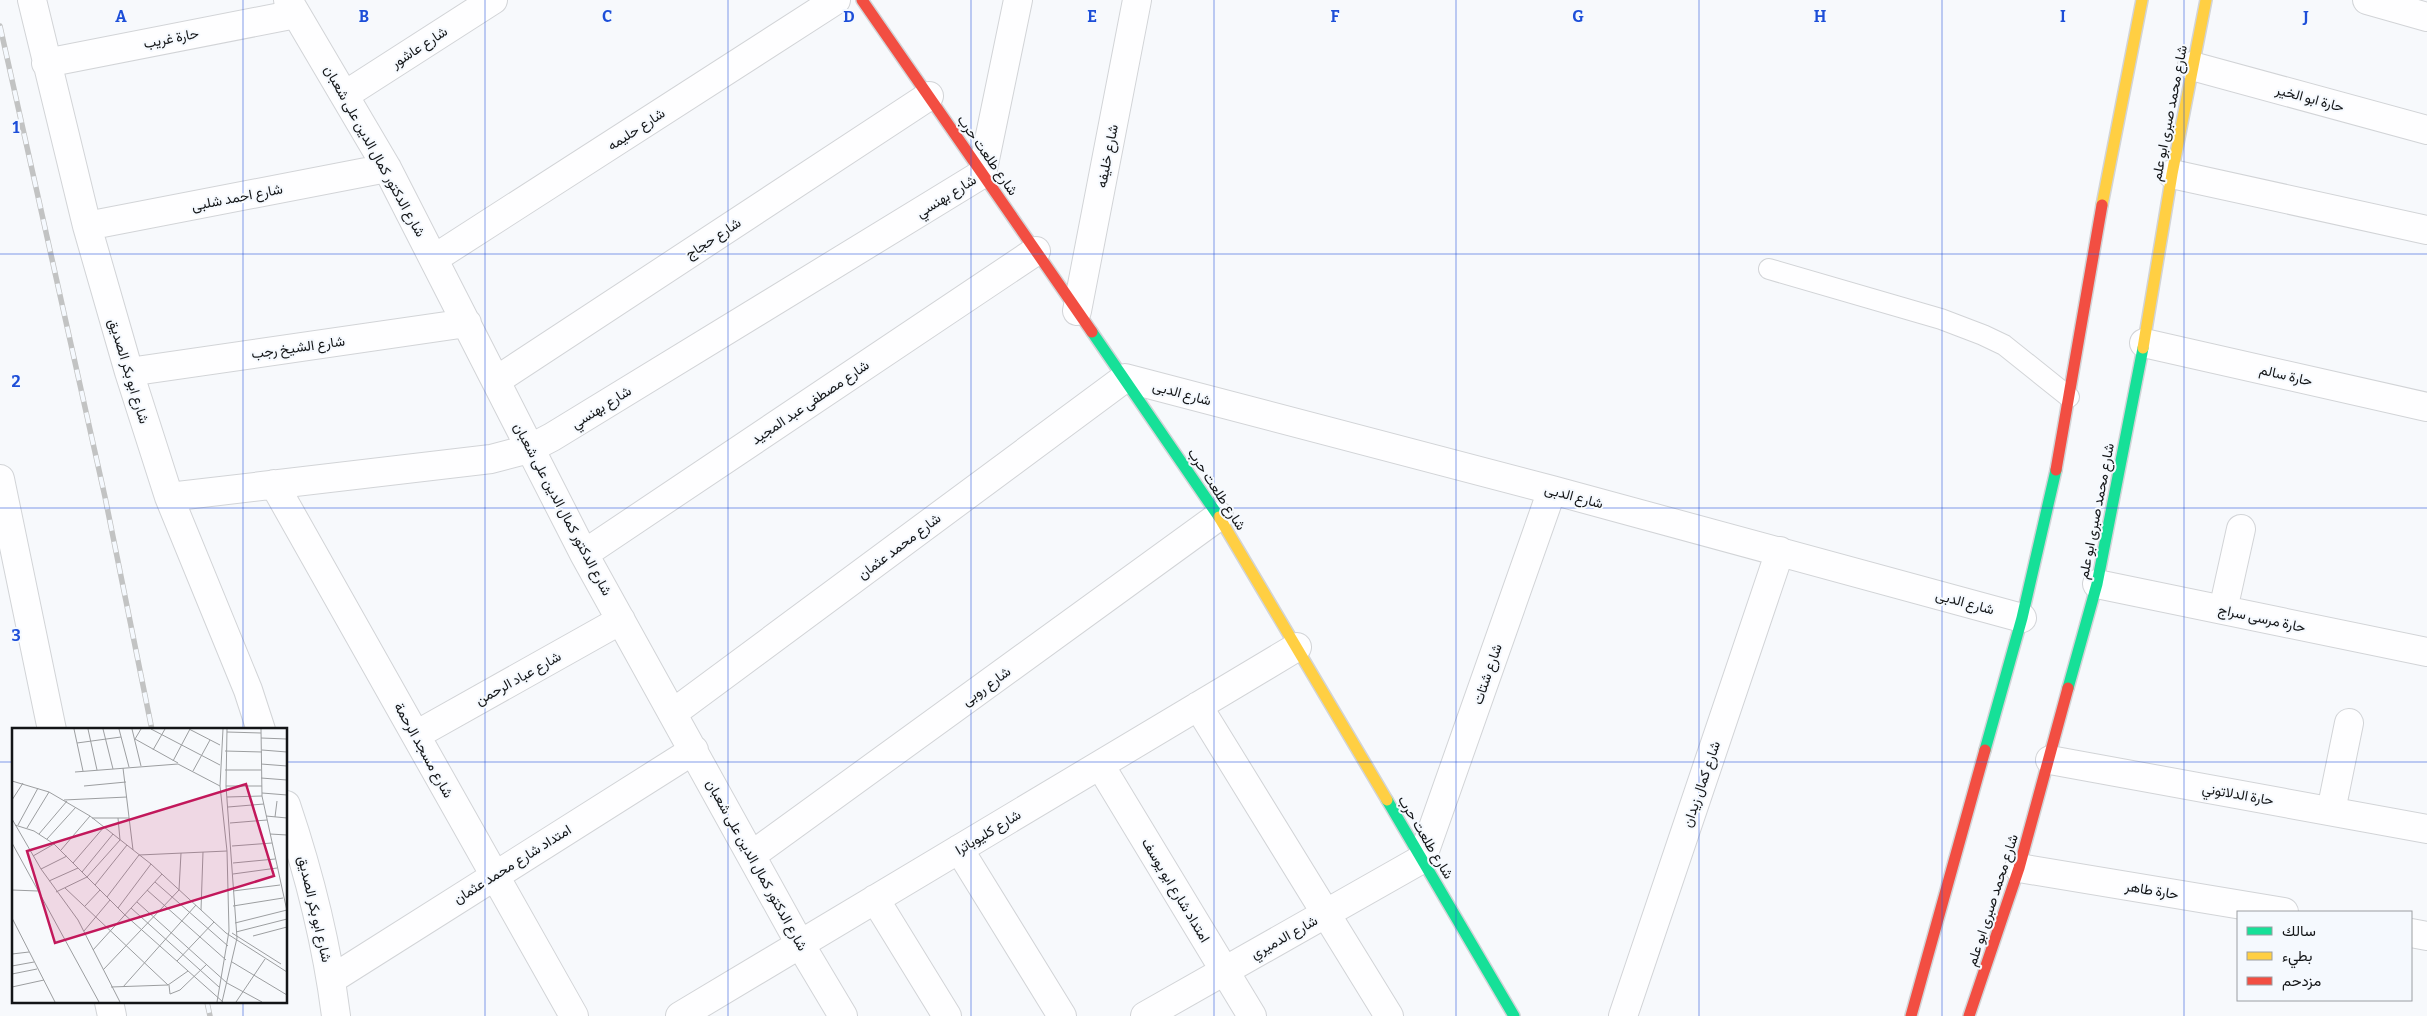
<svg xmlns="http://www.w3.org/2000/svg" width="2427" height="1016" viewBox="0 0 2427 1016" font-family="Bitter,Vazirmatn,serif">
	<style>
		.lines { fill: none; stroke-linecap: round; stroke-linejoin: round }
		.lane-casing { stroke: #d2d4d7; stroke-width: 22 }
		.street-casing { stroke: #d2d4d7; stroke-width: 30 }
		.fast-casing { stroke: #d2d4d7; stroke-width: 14 }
		.slow-casing { stroke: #d2d4d7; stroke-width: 14 }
		.jam-casing { stroke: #d2d4d7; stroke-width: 14 }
		.lane { stroke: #fefeff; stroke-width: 20 }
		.street { stroke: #fefeff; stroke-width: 28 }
		.fast { stroke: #16e098; stroke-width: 11 }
		.slow { stroke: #ffcf43; stroke-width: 11 }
		.jam { stroke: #f24e42; stroke-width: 11 }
		.rail-casing { stroke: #c2c3c3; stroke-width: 5.5 }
		.rail { stroke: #f5f9fe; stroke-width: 4; stroke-dasharray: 11; stroke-linecap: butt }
		.grid { fill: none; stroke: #1d4ed8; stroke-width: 1; stroke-opacity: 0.55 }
		.labels { text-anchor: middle; stroke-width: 4; stroke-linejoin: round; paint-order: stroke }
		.street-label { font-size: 14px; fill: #131517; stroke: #f5f9fe }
		.inset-road { fill: none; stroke: #9c9ea0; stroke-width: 1 }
		.view { fill: #c2185b; fill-opacity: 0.15; stroke: #c2185b; stroke-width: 2.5 }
		.inset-edge { fill: none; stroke: #131517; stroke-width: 2.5 }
		.grid-label { font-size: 16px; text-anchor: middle; font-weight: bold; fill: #1d4ed8; stroke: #f5f9fe; stroke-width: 4; stroke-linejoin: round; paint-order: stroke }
	</style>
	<rect width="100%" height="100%" fill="#f7f9fc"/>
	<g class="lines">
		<g class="lane-casing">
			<path id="lane" d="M1769,269L1941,319L1983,335L2004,345L2069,397"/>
		</g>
		<g class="street-casing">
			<path id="street" d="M32,0L87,226L129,372L169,497L248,690L261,730
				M288,0L387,168L584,554L800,944L843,1016
				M2367,0L2427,17
				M46,63L296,14
				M2192,66L2427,130
				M345,95L493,0
				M2172,174L2427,230
				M87,226L387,168
				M435,258L836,0
				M1077,311L1137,0
				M2144,343L2427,407
				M129,372L467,323
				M497,380L929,96
				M0,479L52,730
				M274,484L574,1016
				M169,497L491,459L529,449L552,437L982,174L1018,0
				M584,554L1036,251
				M2097,584L2427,652
				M2223,610L2241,529
				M1198,706L1389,1016
				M673,713L1125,378L1552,490L2022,618
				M416,735L621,620
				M2050,760L2427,829
				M1100,765L1252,1016
				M286,805C309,873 327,945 336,1016
				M2331,811L2349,723
				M959,849L1062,1016
				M752,855L1219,516
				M2019,868L2284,912
				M875,899L947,1016
				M2411,933L2427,936
				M332,979L694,750
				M109,1002L112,1016
				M680,1016L1297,647
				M1145,1016L1422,859L1552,490
				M1623,1016L1780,551"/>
		</g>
		<g class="fast-casing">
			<path id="fast" d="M1092,332L1219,517
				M2068,688L2097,584L2143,348
				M1985,750L2022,618L2056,470
				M1387,800L1514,1016"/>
		</g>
		<g class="slow-casing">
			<path id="slow" d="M2102,205L2142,0
				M2143,348L2172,174L2206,0
				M1219,517L1387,800"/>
		</g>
		<g class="jam-casing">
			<path id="jam" d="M862,0L1092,332
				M2056,470L2102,205
				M1911,1016L1985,750
				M1969,1016L2019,868L2068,688"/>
		</g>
		<use href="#lane" class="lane"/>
		<use href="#street" class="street"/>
		<use href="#fast" class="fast"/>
		<use href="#slow" class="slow"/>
		<use href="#jam" class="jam"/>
		<g class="rail-casing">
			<path id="rail" d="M0,26L105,497L152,730
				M207,1002L210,1016"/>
		</g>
		<use href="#rail" class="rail"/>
	</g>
	<path class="grid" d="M243,0V730M485,0V1016M728,0V1016M971,0V1016M1214,0V1016M1456,0V1016M1699,0V1016M1942,0V1016M2184,0V1016M0,254H2427M0,508H2427M0,762H14M286,762H2427M243,1002V1016"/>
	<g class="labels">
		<g class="street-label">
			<text transform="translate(171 38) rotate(-11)" y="5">حارة غريب</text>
			<text transform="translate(419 47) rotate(-33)" y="5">شارع عاشور</text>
			<text transform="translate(2310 98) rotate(15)" y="5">حارة ابو الخير</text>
			<text transform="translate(2169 113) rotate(-79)" y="5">شارع محمد صبرى ابو علم</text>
			<text transform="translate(636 129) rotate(-33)" y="5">شارع حليمه</text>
			<text transform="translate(375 151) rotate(61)" y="5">شارع الدكتور كمال الدين على شعبان</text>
			<text transform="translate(988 155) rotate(55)" y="5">شارع طلعت حرب</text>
			<text transform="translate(1107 156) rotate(-79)" y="5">شارع خليفه</text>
			<text transform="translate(946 196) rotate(-32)" y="5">شارع بهنسي</text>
			<text transform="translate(237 197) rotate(-11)" y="5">شارع احمد شلبى</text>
			<text transform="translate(713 238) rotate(-33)" y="5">شارع حجاج</text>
			<text transform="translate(298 347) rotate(-8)" y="5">شارع الشيخ رجب</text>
			<text transform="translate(129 371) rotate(73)" y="5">شارع ابو بكر الصديق</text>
			<text transform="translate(2286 375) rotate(13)" y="5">حارة سالم</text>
			<text transform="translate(1182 393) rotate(15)" y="5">شارع الدبى</text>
			<text transform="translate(810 402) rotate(-34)" y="5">شارع مصطفى عبد المجيد</text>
			<text transform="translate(601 407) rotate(-32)" y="5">شارع بهنسي</text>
			<text transform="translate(1217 489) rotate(57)" y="5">شارع طلعت حرب</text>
			<text transform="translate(1574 496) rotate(15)" y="5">شارع الدبى</text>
			<text transform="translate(563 509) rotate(62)" y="5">شارع الدكتور كمال الدين على شعبان</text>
			<text transform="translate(2096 511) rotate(-79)" y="5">شارع محمد صبرى ابو علم</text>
			<text transform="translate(899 546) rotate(-37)" y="5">شارع محمد عثمان</text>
			<text transform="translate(1965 602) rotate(15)" y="5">شارع الدبى</text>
			<text transform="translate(2262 618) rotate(12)" y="5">حارة مرسى سراج</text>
			<text transform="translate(1487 674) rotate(-71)" y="5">شارع شتات</text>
			<text transform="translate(518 678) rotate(-29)" y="5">شارع عباد الرحمن</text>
			<text transform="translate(986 686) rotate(-36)" y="5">شارع روبى</text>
			<text transform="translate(424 750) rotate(61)" y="5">شارع مسجد الرحمة</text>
			<text transform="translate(1701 784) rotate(-71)" y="5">شارع كمال زيدان</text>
			<text transform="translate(2238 794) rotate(10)" y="5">حارة الدلاتوني</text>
			<text transform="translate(988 832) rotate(-31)" y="5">شارع كليوباترا</text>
			<text transform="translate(1426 837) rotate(59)" y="5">شارع طلعت حرب</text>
			<text transform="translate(512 864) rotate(-32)" y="5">امتداد شارع محمد عثمان</text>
			<text transform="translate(757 865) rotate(61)" y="5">شارع الدكتور كمال الدين على شعبان</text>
			<text transform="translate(1176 890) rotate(59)" y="5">امتداد شارع ابو يوسف</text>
			<text transform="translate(2152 890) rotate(9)" y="5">حارة طاهر</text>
			<text transform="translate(1992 900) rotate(-72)" y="5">شارع محمد صبرى ابو علم</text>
			<text transform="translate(315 909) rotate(77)" y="5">شارع ابو بكر الصديق</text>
			<text transform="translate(1284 937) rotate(-29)" y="5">شارع الدميري</text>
		</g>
	</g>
	<g transform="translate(12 728)">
		<rect width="275" height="275" fill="#f7f9fc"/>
		<path class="inset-road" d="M62,1L71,43M76,1L85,42M91,1L101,41M107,1L117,39M120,1L129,38M129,1L123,11L166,35M139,1L208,37M177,1L208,17M249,1L250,68L275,183M215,4L249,5M249,10L275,11M65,15L109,9M141,22L153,1M250,22L275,24M213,23L250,24M161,33L178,1M249,36L275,38M111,40L121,122M213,42H249M181,43L198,12M63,44L166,36L208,58M249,50L275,52M0,53L37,64L78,88L139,136L214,205L275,244M72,58L114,54M214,58H250M250,65L275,67M215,69L250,68M0,72L11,55M52,72L115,69M216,79L252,76M254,88L275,90M263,89L265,73M80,90H117M0,91L29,141L66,192L108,274M218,95L255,92M3,97L22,103L42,116L113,187L211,274M6,97L26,60M15,100L37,64M27,106L55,73M258,106L275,107M35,111L64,79M0,115L87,274M220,118L260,115M49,122L78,88M21,128L42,116M61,135L92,99M221,135L263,131M29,141L55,128M70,144L101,106M221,146L265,140M37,153L66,140M143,154L216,218M83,157L115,117M53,160L156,257L176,243M0,162L26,163M135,162L214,232M221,163L268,157M44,164L75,149L108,112L106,90M95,169L127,127L215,123M125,174L215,255L250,274M73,178L88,162M221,178L271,170M106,180L139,136M119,180L207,259M189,182L191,124M0,190L43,274M223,195L275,182M72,203L98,172M224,204L275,191M220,205L269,236M241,208L275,199M81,222L150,146M0,226L17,224M165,233L202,194M220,234L275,267M0,238L22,234M91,242L167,162L169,125M0,246L25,241M157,257L158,266L168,262L195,236M0,259L32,252M99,259L156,257M111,259L184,177M205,274L217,203L215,123L208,58L211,1M210,274L225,210L214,58L215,1M224,274L253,231"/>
		<path class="view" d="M234,56L262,148L43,215L15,123Z"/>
		<rect width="275" height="275" class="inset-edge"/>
	</g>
	<g class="grid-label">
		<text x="121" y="22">A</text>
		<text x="364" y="22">B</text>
		<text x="607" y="22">C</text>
		<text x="849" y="22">D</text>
		<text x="1092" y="22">E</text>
		<text x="1335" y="22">F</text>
		<text x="1578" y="22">G</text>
		<text x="1820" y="22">H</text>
		<text x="2063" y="22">I</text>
		<text x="2306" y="22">J</text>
		<text x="16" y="133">1</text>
		<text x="16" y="387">2</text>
		<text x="16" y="641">3</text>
	</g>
	<rect x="2237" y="911" width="175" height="90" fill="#f5f9fe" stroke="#9b9ea2"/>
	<rect x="2247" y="927" width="25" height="8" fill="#16e098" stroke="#9b9ea2"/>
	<text x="2282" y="936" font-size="15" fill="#131517">سالك</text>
	<rect x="2247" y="952" width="25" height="8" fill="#ffcf43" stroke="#9b9ea2"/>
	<text x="2282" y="961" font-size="15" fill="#131517">بطيء</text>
	<rect x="2247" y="977" width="25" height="8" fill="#f24e42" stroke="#9b9ea2"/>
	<text x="2282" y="986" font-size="15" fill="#131517">مزدحم</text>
</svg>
